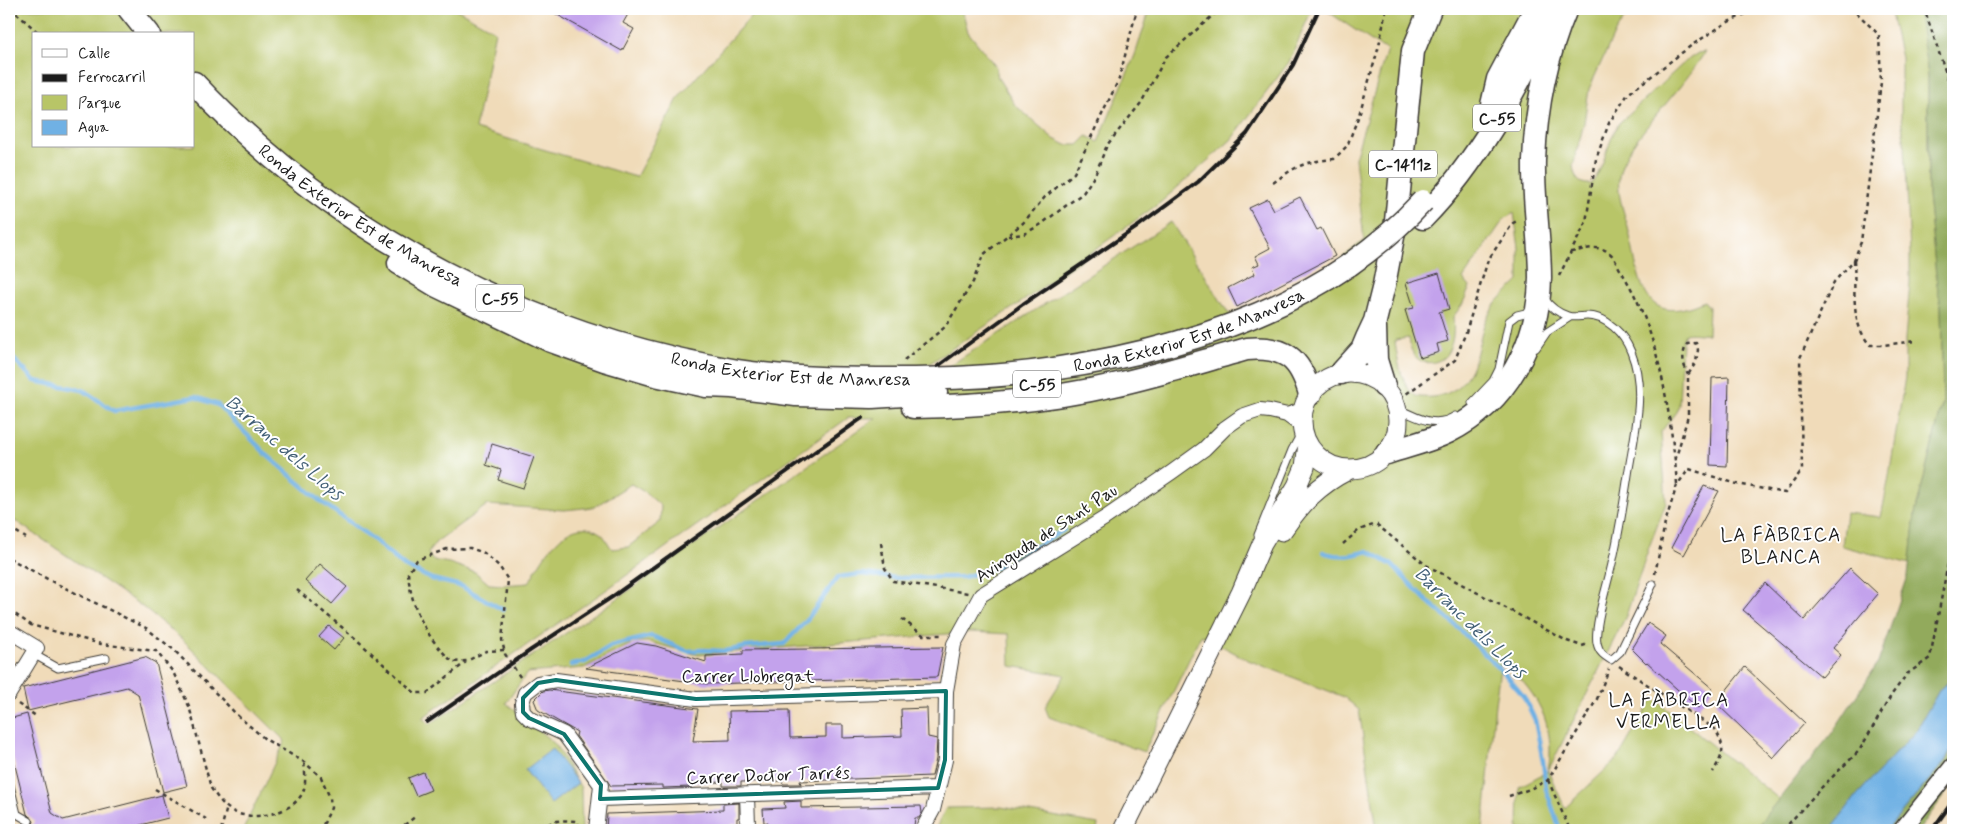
<svg xmlns="http://www.w3.org/2000/svg" width="1962" height="839" viewBox="0 0 1962 839" font-family="Mynerve,sans-serif">
	<style>
		.green { fill: #b8c567; stroke: #6a7042; fill-rule: evenodd }
		.forest { fill: #92aa5c; stroke: #57633c }
		.water { fill: #70b1e4; stroke: #466680 }
		.lines { fill: none; stroke-linecap: round; stroke-linejoin: round }
		.stream { stroke: #70b1e4; stroke-width: 4.5 }
		.building { fill: #c3a2ec }
		.service-casing { stroke: #3c3934; stroke-width: 9 }
		.minor-casing { stroke: #3c3934; stroke-width: 16 }
		.tertiary-casing { stroke: #3c3934; stroke-width: 19 }
		.secondary-casing { stroke: #3c3934; stroke-width: 21 }
		.trunk-casing { stroke: #3c3934; stroke-width: 25 }
		.path { stroke: #3c3934; stroke-width: 2.5; stroke-dasharray: 4 4; stroke-linecap: butt }
		.service { stroke: #fff; stroke-width: 7 }
		.minor { stroke: #fff; stroke-width: 14 }
		.tertiary { stroke: #fff; stroke-width: 16 }
		.secondary { stroke: #fff; stroke-width: 19 }
		.trunk { stroke: #fff; stroke-width: 22 }
		.rail { stroke: #1c1c1c; stroke-width: 4 }
		.trunk-bridge-casing { stroke: #3c3934; stroke-width: 25; stroke-linecap: butt }
		.trunk-bridge { stroke: #fff; stroke-width: 22 }
		.marked { fill: none; stroke: #0f766e; stroke-width: 4; stroke-linejoin: round }
		.labels { text-anchor: middle; stroke-width: 4; stroke-linejoin: round; paint-order: stroke }
		.shield { fill: #fff; stroke: #606060; stroke-width: 1 }
		.shield-label { font-size: 16px; font-weight: bold; fill: #1c1c1c }
		.street-label { font-size: 18px; fill: #1c1c1c; stroke: #fff }
		.water-label { font-size: 19px; font-style: italic; fill: #425f76; stroke: #fff }
		.neighbourhood-label { font-size: 19px; letter-spacing: 1px; fill: #1c1c1c; stroke: #fff }
	</style>
	<rect width="100%" height="100%" fill="#fff"/>
	<filter id="ink" filterUnits="userSpaceOnUse"><feTurbulence type="fractalNoise" baseFrequency=".02" numOctaves="2"/><feDisplacementMap in="SourceGraphic" scale="10" xChannelSelector="R" yChannelSelector="G"/><feConvolveMatrix kernelMatrix="1 2 1 2 8 2 1 2 1" color-interpolation-filters="sRGB"/></filter>
	<filter id="wash" filterUnits="userSpaceOnUse"><feTurbulence type="fractalNoise" baseFrequency=".0096" numOctaves="4" result="noise"/><feDisplacementMap in="SourceGraphic" scale="20" xChannelSelector="R" yChannelSelector="G"/><feGaussianBlur stdDeviation="1.12" result="paint"/><feColorMatrix in="noise" values="0 0 0 0 0 0 0 0 0 0 0 0 0 0 0 0 0 1.4 0 .05"/><feComposite in="paint" operator="in"/></filter>
	<g filter="url(#wash)">
		<rect width="100%" height="100%" fill="#f0dbb9"/>
		<path class="green" d="M9,9H456L495,31L475,129L636,177L679,97L757,9H962L968,32L996,67L998,78L1015,105L1054,139L1066,145H1078L1087,136L1098,142L1135,55L1150,9H1312L1289,62L1231,140L1161,202L1029,297L920,370H943L1171,222L1229,314L1283,294L1336,263L1364,240L1355,158L1387,49L1379,46L1327,11V9H1632L1616,30L1589,89L1584,123L1573,166C1575,178 1578,185 1591,184C1604,170 1607,142 1619,123L1686,61L1698,53L1705,52C1690,76 1672,96 1654,118C1642,133 1629,147 1622,165C1613,189 1624,209 1629,232C1640,277 1640,331 1704,301L1709,307L1708,334C1700,335 1693,332 1685,334L1682,340L1679,405L1676,412L1661,432L1666,503L1649,547L1626,616L1548,771L1565,808L1618,758L1653,698L1779,799L1754,830H1518L1519,787L1548,771C1557,725 1536,689 1501,661L1495,704L1483,830H1377L1359,710L1344,697L1248,660L1201,635L1144,752L1049,717L1045,707L1065,675L1010,666L1009,634L971,632L698,655L649,642H635L584,668L527,673L506,703L555,744L581,788L582,830H243L285,741L182,639L140,605L17,522L9,520ZM34,34H194V146H34ZM1514,213L1519,248V281C1509,291 1497,299 1490,312C1483,323 1481,336 1478,348C1471,380 1454,400 1420,397C1403,396 1396,354 1395,340L1409,338C1410,343 1410,349 1413,353C1420,367 1441,365 1448,352C1454,341 1454,330 1453,317L1462,305L1470,287L1463,279L1504,219ZM848,418H876L614,601L430,724L422,718L606,590ZM631,484L646,493L661,506L660,522L628,547L612,549C608,544 605,536 600,533C568,512 541,559 529,583L503,585L489,584L475,572L449,563L432,560L428,553L436,542L487,505L564,510L594,507Z
			M1890,9H1918L1920,17L1928,76V195L1937,285L1941,306L1943,401L1915,514L1910,564L1842,546L1846,513L1881,517L1888,482L1905,377V339L1910,283V254L1905,146L1901,117V58Z
			M1001,807L1098,824L1097,830H935L946,808Z"/>
		<path class="forest" d="M1918,9H1953V678L1940,689L1916,731L1858,794L1830,830H1754L1832,733L1878,663L1908,576L1915,514L1943,401L1941,306L1937,285L1928,195V75Z
			M1953,745V783L1921,827L1918,830H1887L1945,761Z"/>
		<path class="water" d="M1953,678V745L1945,761L1887,830H1830L1858,794L1916,731L1940,689Z
			M552,749L578,783L551,804L525,770Z"/>
		<g class="lines">
			<path class="stream" d="M9,354L35,381L83,390L114,411L195,397L218,405L268,456L319,500L370,537L404,566L432,579L461,586L503,610
				M1323,552C1338,558 1353,556 1368,551L1392,565L1425,599L1454,624L1505,674L1524,697L1535,720L1543,761L1546,789L1560,830
				M571,665L585,662L611,646L652,636L687,651L703,650L725,651L746,647L784,644L806,621L838,577L862,574L897,578L964,577L1005,565L1064,530"/>
		</g>
		<g id="blocks">
			<path class="building" d="M547,9H631L623,23L634,29L622,51Z
				M1300,197L1317,230L1321,228L1335,256L1237,307L1228,288L1255,274L1252,267L1259,264L1255,256L1270,248L1249,208L1268,199L1274,210Z
				M1439,273L1449,309L1439,312L1448,341L1437,344L1439,352L1420,358L1405,310L1414,308L1406,283Z
				M1729,377L1727,466L1710,465L1712,378Z
				M492,444L534,457L523,488L498,480L501,470L486,465Z
				M1704,486L1719,491L1684,555L1671,548Z
				M320,564L347,587L332,604L305,581Z
				M1850,568L1878,594L1833,648L1841,655L1822,677L1743,610L1765,583L1804,620Z
				M1648,623L1666,636L1660,644L1713,689L1698,708L1647,662L1646,663L1632,649Z
				M329,626L344,638L334,650L319,637Z
				M637,643L656,646L706,662V656L743,654V650L943,647L937,677L708,684L586,668Z
				M145,657L156,663L187,786L163,792L138,694L127,687L28,711L23,688Z
				M1745,667L1805,723L1773,758L1716,703Z
				M549,690L698,709L693,741L730,740L729,711L789,710L790,738L826,737V725H843V738L902,736L901,709L927,708L928,737L937,739L936,759L932,776L800,781L801,784H783L782,781L741,782V786H723V782L690,783V787L663,788V785L611,786L576,736L577,732L538,710L534,700L543,691Z
				M27,714L52,813L63,820L162,795L168,818L121,830H31L30,826L33,824L34,821L27,814L9,741V719Z
				M423,772L431,790L416,796L408,778Z
				M801,801V808L921,806L922,813L919,818H915L914,826H907V830H768V822L764,823L763,809L785,808L784,802Z
				M739,803V818H737V824H732V830H606L607,814L723,810V804Z"/>
		</g>
	</g>
	<g filter="url(#ink)">
		<use href="#blocks" fill-opacity="0" stroke="#3c3934" stroke-width="1"/>
		<g class="lines">
			<g class="service-casing">
				<path id="service" d="M1544,298C1550,307 1558,313 1568,316C1574,318 1581,316 1587,316C1607,316 1624,334 1631,352C1647,391 1634,435 1628,475C1623,508 1618,540 1610,572C1606,589 1594,627 1597,643C1599,652 1603,655 1611,660L1620,652L1653,584
					M1536,348L1547,332L1570,317
					M1472,403L1493,381L1499,369L1509,321L1517,315L1533,311
					M1397,408C1415,417 1436,429 1455,416
					M1258,535L1292,450L1303,430
					M33,654L58,668L106,658
					M9,781L17,814L29,821"/>
			</g>
			<g class="minor-casing">
				<path id="minor" d="M1287,415L1303,410
					M9,631L37,648L9,694
					M747,795L748,825
					M600,799L938,788
					M596,830L601,785L564,734L529,718L523,712L522,703L525,693L538,683L556,680L696,699L946,691
					M922,830L933,810L945,760L946,691L954,644L981,595L1105,518L1172,472L1204,449L1225,428L1242,416L1260,410L1270,411L1287,415L1302,426"/>
			</g>
			<g class="tertiary-casing">
				<path id="tertiary" d="M1902,830L1953,766"/>
			</g>
			<g class="secondary-casing">
				<path id="secondary" d="M1302 421a48 48 0 1 1 96 0a48 48 0 1 1-96 0Z
					M1282,531C1301,504 1318,485 1348,470
					M1123,830L1241,593L1262,544L1297,486L1305,467L1308,444"/>
			</g>
			<g class="trunk-casing">
				<g id="trunk">
					<path d="M129,9L149,34"/>
					<path id="s1" d="M194,83C336,235 532,337 738,371C784,378 830,379 877,379C936,379 994,378 1053,369C1156,354 1262,324 1349,265"/>
					<path d="M1492,105L1498,79L1531,17L1533,9"/>
					<path d="M1423,218C1478,162 1516,90 1550,19"/>
					<path d="M399,263L437,286L551,341L604,360L655,375L706,386L732,387L796,395L872,397L936,393"/>
					<path d="M1375,327L1376,360L1384,386"/>
					<path d="M1341,373L1362,350L1367,338L1375,321L1384,285L1396,221L1413,51L1430,9"/>
					<path d="M913,407C980,406 1049,400 1114,385C1159,375 1203,361 1247,349C1285,346 1300,358 1310,394"/>
					<path d="M1387,453C1407,446 1428,442 1448,432C1507,403 1539,342 1540,278C1540,239 1533,199 1534,160C1536,109 1546,56 1566,9"/>
				</g>
			</g>
			<path class="path" d="M1920,9L1926,14L1953,94
				M9,11L15,12L40,34
				M1273,183C1297,165 1304,162 1334,159L1347,146L1359,115L1379,46L1386,9
				M1008,236L1024,234L1040,225L1083,193L1095,175L1107,145L1141,103L1166,57L1220,9
				M1571,252C1583,250 1598,244 1608,252C1614,255 1617,265 1621,271C1657,328 1667,395 1675,461
				M1854,260C1856,289 1849,321 1870,345H1884L1916,341
				M1559,276L1586,222L1596,159L1609,123L1628,94L1692,45L1726,23L1756,9
				M904,360L945,327L973,282L983,255L1023,223L1045,197L1074,173L1119,79L1137,9
				M1400,398L1455,360L1466,332L1488,260L1513,223L1519,220
				M1677,484L1675,461L1688,416V375L1696,362L1698,350L1696,343L1687,344C1681,355 1683,364 1688,375
				M9,529L15,531L26,538
				M881,543L885,568L893,581L968,593
				M1343,544L1359,530L1376,524L1426,565L1567,641L1582,646L1588,644
				M9,558L51,581L146,628L174,650L238,716L265,739L304,762L321,777L330,798L331,808L324,823L318,830
				M1655,574L1665,523L1677,485L1689,469L1737,484L1785,493L1802,470L1800,358L1834,282L1854,260L1861,242L1881,82L1879,35L1853,9
				M297,590L356,639L415,693H427L466,662
				M9,610L31,625L101,644L156,651L173,672L189,706L211,788C218,799 226,810 239,814C260,820 297,812 304,789C306,781 305,770 304,762
				M902,619L923,635H942
				M504,650L486,651L467,661L453,662C427,639 411,608 408,573L417,560L447,549L470,548L484,553L499,566L508,580L502,640L505,654L522,680
				M1619,666L1715,729C1726,749 1724,753 1713,772
				M18,704L36,716
				M1548,780L1570,830
				M155,789L206,819
				M1509,796L1530,789L1548,780L1597,699L1609,669
				M221,830L227,807
				M398,830L416,816
				M542,830C551,819 563,820 576,821L581,829
				M1783,830L1822,787L1859,751L1892,694L1907,674L1930,658L1953,537"/>
			<use href="#service" class="service"/>
			<use href="#minor" class="minor"/>
			<use href="#tertiary" class="tertiary"/>
			<use href="#secondary" class="secondary"/>
			<use href="#trunk" class="trunk"/>
			<path class="rail" d="M938,366L1023,304L1137,227L1198,182L1247,134L1293,65L1319,9
				M427,722L531,650L612,597L862,418
				M1932,830L1953,801"/>
			<g class="trunk-bridge-casing">
				<path id="trunk-bridge" d="M1349,265C1376,246 1401,225 1423,201"/>
			</g>
			<use href="#trunk-bridge" class="trunk-bridge"/>
		</g>
	</g>
	<path class="marked" d="M556,680L696,699L946,691L945,760L938,788L600,799L601,785L564,734L529,718L523,712V698L538,683Z"/>
	<g class="labels">
		<g class="shield">
			<rect x="1473" y="104.5" width="48" height="27" rx="4"/>
			<rect x="1369" y="150.5" width="68" height="27" rx="4"/>
			<rect x="476" y="284.5" width="48" height="27" rx="4"/>
			<rect x="1013" y="370.5" width="48" height="27" rx="4"/>
		</g>
		<g class="shield-label">
			<text x="1497" y="124">C-55</text>
			<text x="1403" y="170">C-1411z</text>
			<text x="500" y="304">C-55</text>
			<text x="1037" y="390">C-55</text>
		</g>
		<g class="street-label">
			<text dy="6" stroke="none"><textPath href="#s1" startOffset="214">Ronda Exterior Est de Manresa</textPath></text>
			<text dy="6" stroke="none"><textPath href="#s1" startOffset="1084">Ronda Exterior Est de Manresa</textPath></text>
			<text dy="6" stroke="none"><textPath href="#s1" startOffset="679">Ronda Exterior Est de Manresa</textPath></text>
			<text transform="translate(1046 533) rotate(-33)" y="6">Avinguda de Sant Pau</text>
			<text x="748" y="682">Carrer Llobregat</text>
			<text transform="translate(768 775) rotate(-2)" y="6">Carrer Doctor Tarrés</text>
		</g>
		<g class="water-label">
			<text transform="translate(285 447) rotate(41)" y="7">Barranc dels Llops</text>
			<text transform="translate(1471 622) rotate(45)" y="7">Barranc dels Llops</text>
		</g>
		<g class="neighbourhood-label">
			<text x="1781" y="541">LA FÀBRICA<tspan x="1781" dy="22">BLANCA</tspan></text>
			<text x="1669" y="706">LA FÀBRICA<tspan x="1669" dy="22">VERMELLA</tspan></text>
		</g>
	</g>
	<rect width="1962" height="839" fill="none" stroke="#fff" stroke-width="30"/>
	<rect x="32" y="32" width="162" height="115" fill="#ffffff" stroke="#a4a4a4"/>
	<rect x="42" y="49" width="25" height="8" fill="#ffffff" stroke="#a4a4a4"/>
	<text x="78" y="58" font-size="15" fill="#1c1c1c">Calle</text>
	<rect x="42" y="74" width="25" height="8" fill="#1c1c1c" stroke="#a4a4a4"/>
	<text x="78" y="82" font-size="15" fill="#1c1c1c">Ferrocarril</text>
	<rect x="42" y="95" width="25" height="15" fill="#b8c567" stroke="#a4a4a4"/>
	<text x="78" y="108" font-size="15" fill="#1c1c1c">Parque</text>
	<rect x="42" y="120" width="25" height="15" fill="#70b1e4" stroke="#a4a4a4"/>
	<text x="78" y="132" font-size="15" fill="#1c1c1c">Agua</text>
</svg>
